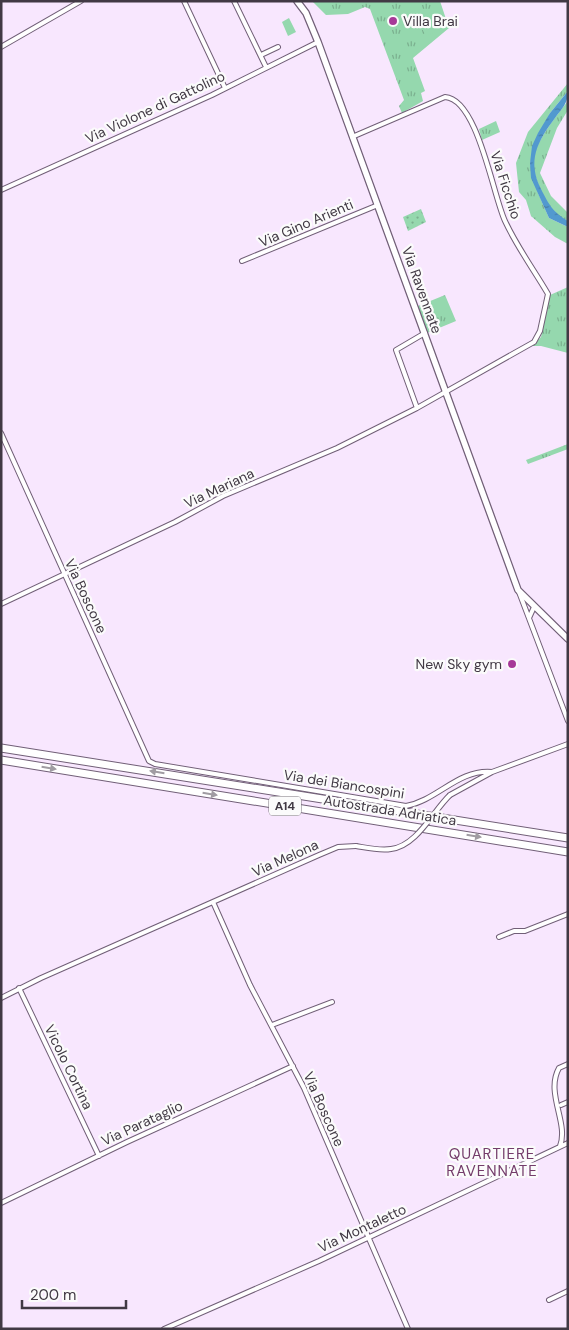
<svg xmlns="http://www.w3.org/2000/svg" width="569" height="1330" viewBox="0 0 569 1330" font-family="'DM Sans',sans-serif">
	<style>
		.grass { fill: url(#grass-tufts) }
		.park { fill: url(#park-dots) }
		.pitch { fill: #95d8ae }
		.water { fill: url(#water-ripples) }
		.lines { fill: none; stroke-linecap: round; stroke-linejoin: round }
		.street-casing { stroke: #715f77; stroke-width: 6 }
		.secondary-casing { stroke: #715f77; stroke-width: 8 }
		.highway-casing { stroke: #715f77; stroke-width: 9 }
		.street { stroke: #fff; stroke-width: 4 }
		.secondary { stroke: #fff; stroke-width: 5.5 }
		.highway { stroke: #fff; stroke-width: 7 }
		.street-bridge-casing { stroke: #715f77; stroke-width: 6; stroke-linecap: butt }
		.street-bridge { stroke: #fff; stroke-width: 4 }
		.oneway { fill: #a09ca2 }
		.poi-dot { fill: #a63998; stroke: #fbfbfb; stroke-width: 2 }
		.labels { text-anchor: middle; stroke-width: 4.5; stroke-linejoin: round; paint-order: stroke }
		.shield { fill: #fbfbfb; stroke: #79737b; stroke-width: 1 }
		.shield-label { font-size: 12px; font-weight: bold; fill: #413944 }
		.poi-label { font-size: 14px; fill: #413944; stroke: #fbfbfb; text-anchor: start }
		.street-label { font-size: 14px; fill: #413944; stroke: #fbfbfb }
		.neighbourhood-label { font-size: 15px; letter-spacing: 1px; fill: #743c6b; stroke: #fbfbfb }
	</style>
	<defs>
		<pattern id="grass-tufts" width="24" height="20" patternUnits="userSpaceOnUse" patternTransform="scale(1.25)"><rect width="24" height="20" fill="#95d8ae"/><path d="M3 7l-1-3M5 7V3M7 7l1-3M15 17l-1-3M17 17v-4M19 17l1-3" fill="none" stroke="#7bb08f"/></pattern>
		<pattern id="park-dots" width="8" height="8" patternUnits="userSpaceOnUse" patternTransform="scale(1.25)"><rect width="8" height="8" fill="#95d8ae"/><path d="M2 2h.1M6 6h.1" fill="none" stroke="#7bb08f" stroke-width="1.8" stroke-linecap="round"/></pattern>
		<pattern id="water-ripples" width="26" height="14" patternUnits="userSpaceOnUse" patternTransform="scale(1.25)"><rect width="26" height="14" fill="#5299cf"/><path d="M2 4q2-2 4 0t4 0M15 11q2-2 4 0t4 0" fill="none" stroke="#467eaa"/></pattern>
	</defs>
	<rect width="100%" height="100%" fill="#f8e7fe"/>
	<path class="grass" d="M312,1H440L449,28L413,58L425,91L421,93L423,101L402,113L399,106L404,100L370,9L365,7L348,14L326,15Z
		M568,83V91L550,113L530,163L538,193L549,218L568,227V244L555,237L531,216L526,200L519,192L516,163L528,132Z
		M568,101V110L557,128L540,173L551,196L568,213V221C564,219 557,216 554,213C545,204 531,171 533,159C536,141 557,115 568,101Z
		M496,121L500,132L482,140L479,129Z
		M568,287V353L541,346H532L541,337L550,295Z
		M445,295L456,321L427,333L418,306Z
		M568,444V449L528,464L526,460Z"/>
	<path class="park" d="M421,209L426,222L408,231L403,217Z"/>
	<path class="pitch" d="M436,10L444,26L436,31L427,14Z
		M426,15L435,32L426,36L417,19Z
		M289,18L296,32L288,36L282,22Z"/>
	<path class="water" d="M568,91C568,104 562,108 555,118C537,142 527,161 541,189C549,205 553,212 568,221V227L549,218L531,178L530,163L532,146L538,133L550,113Z"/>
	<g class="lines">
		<g class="street-casing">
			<path id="street" d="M184,1L225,88
				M234,1L266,67
				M1,47L81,1
				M261,55L278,47
				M1,190L212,95L318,42
				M242,261L378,205
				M417,408L396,350L425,333
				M1,433L149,761L155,764L406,806C438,800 458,769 492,772
				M519,592L568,721
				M1,604L175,522L223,496L337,448L417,408L534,342L540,331L548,294C534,270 517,247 505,221C493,196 478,99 445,97L352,137
				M529,618L534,607
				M450,795L492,772L568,744
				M213,902L250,985L304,1088L408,1329
				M499,937L514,931H525L568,914
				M19,988L99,1156
				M1,998L41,978L319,855L338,847L356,846
				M272,1025L332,1002
				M561,1105L568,1102
				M560,1146C569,1123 545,1093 559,1068L568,1064
				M1,1203L127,1142L293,1066
				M549,1300L568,1291
				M164,1329L319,1261L568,1143"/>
		</g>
		<g class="secondary-casing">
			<path id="secondary" d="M297,1L306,13L318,42L518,590L568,639"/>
		</g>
		<g class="highway-casing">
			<path id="highway" d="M1,748L568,838
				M1,760L568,852"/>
		</g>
		<use href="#street" class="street"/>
		<use href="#secondary" class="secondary"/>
		<use href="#highway" class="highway"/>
		<g class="street-bridge-casing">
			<path id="street-bridge" d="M356,846C368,848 380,851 391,849C417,846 433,811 450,795"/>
		</g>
		<use href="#street-bridge" class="street-bridge"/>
	</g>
	<defs><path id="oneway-solid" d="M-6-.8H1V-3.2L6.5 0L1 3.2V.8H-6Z" transform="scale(1.25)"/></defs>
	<g class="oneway">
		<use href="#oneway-solid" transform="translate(49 768) rotate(9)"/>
		<use href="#oneway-solid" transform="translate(157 772) rotate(-171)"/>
		<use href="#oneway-solid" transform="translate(210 794) rotate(9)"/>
		<use href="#oneway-solid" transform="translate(474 836) rotate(9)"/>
	</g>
	<g class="poi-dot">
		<circle cx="393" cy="21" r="5"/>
		<circle cx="512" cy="664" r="5"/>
	</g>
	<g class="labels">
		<rect class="shield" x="269" y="796.5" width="32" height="19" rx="4"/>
		<g class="shield-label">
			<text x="285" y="810">A14</text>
		</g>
		<g class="poi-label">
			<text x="403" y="26">Villa Brai</text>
			<text x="502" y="669" text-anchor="end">New Sky gym</text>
		</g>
		<g class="street-label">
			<text transform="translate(155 107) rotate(-25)" y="5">Via Violone di Gattolino</text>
			<text transform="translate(506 185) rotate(72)" y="5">Via Ficchio</text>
			<text transform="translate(306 223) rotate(-23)" y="5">Via Gino Arienti</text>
			<text transform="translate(422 290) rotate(70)" y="5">Via Ravennate</text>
			<text transform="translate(219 488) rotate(-25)" y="5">Via Mariana</text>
			<text transform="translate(86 596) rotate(65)" y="5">Via Boscone</text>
			<text transform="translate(344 784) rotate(9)" y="5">Via dei Biancospini</text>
			<text transform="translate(390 810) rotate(9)" y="5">Autostrada Adriatica</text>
			<text transform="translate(285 858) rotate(-24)" y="5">Via Melona</text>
			<text transform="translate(69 1067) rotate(64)" y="5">Vicolo Cortina</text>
			<text transform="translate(324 1109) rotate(66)" y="5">Via Boscone</text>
			<text transform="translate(142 1123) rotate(-25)" y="5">Via Parataglio</text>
			<text transform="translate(362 1228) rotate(-25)" y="5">Via Montaletto</text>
		</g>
		<g class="neighbourhood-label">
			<text x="492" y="1159">QUARTIERE<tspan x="492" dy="17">RAVENNATE</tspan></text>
		</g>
	</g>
	<rect width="569" height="1330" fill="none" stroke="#413944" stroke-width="5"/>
	<path d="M22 1300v8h104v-8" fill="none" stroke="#413944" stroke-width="2.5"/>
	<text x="30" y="1300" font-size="15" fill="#413944" stroke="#fbfbfb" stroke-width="4" paint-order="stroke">200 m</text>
</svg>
